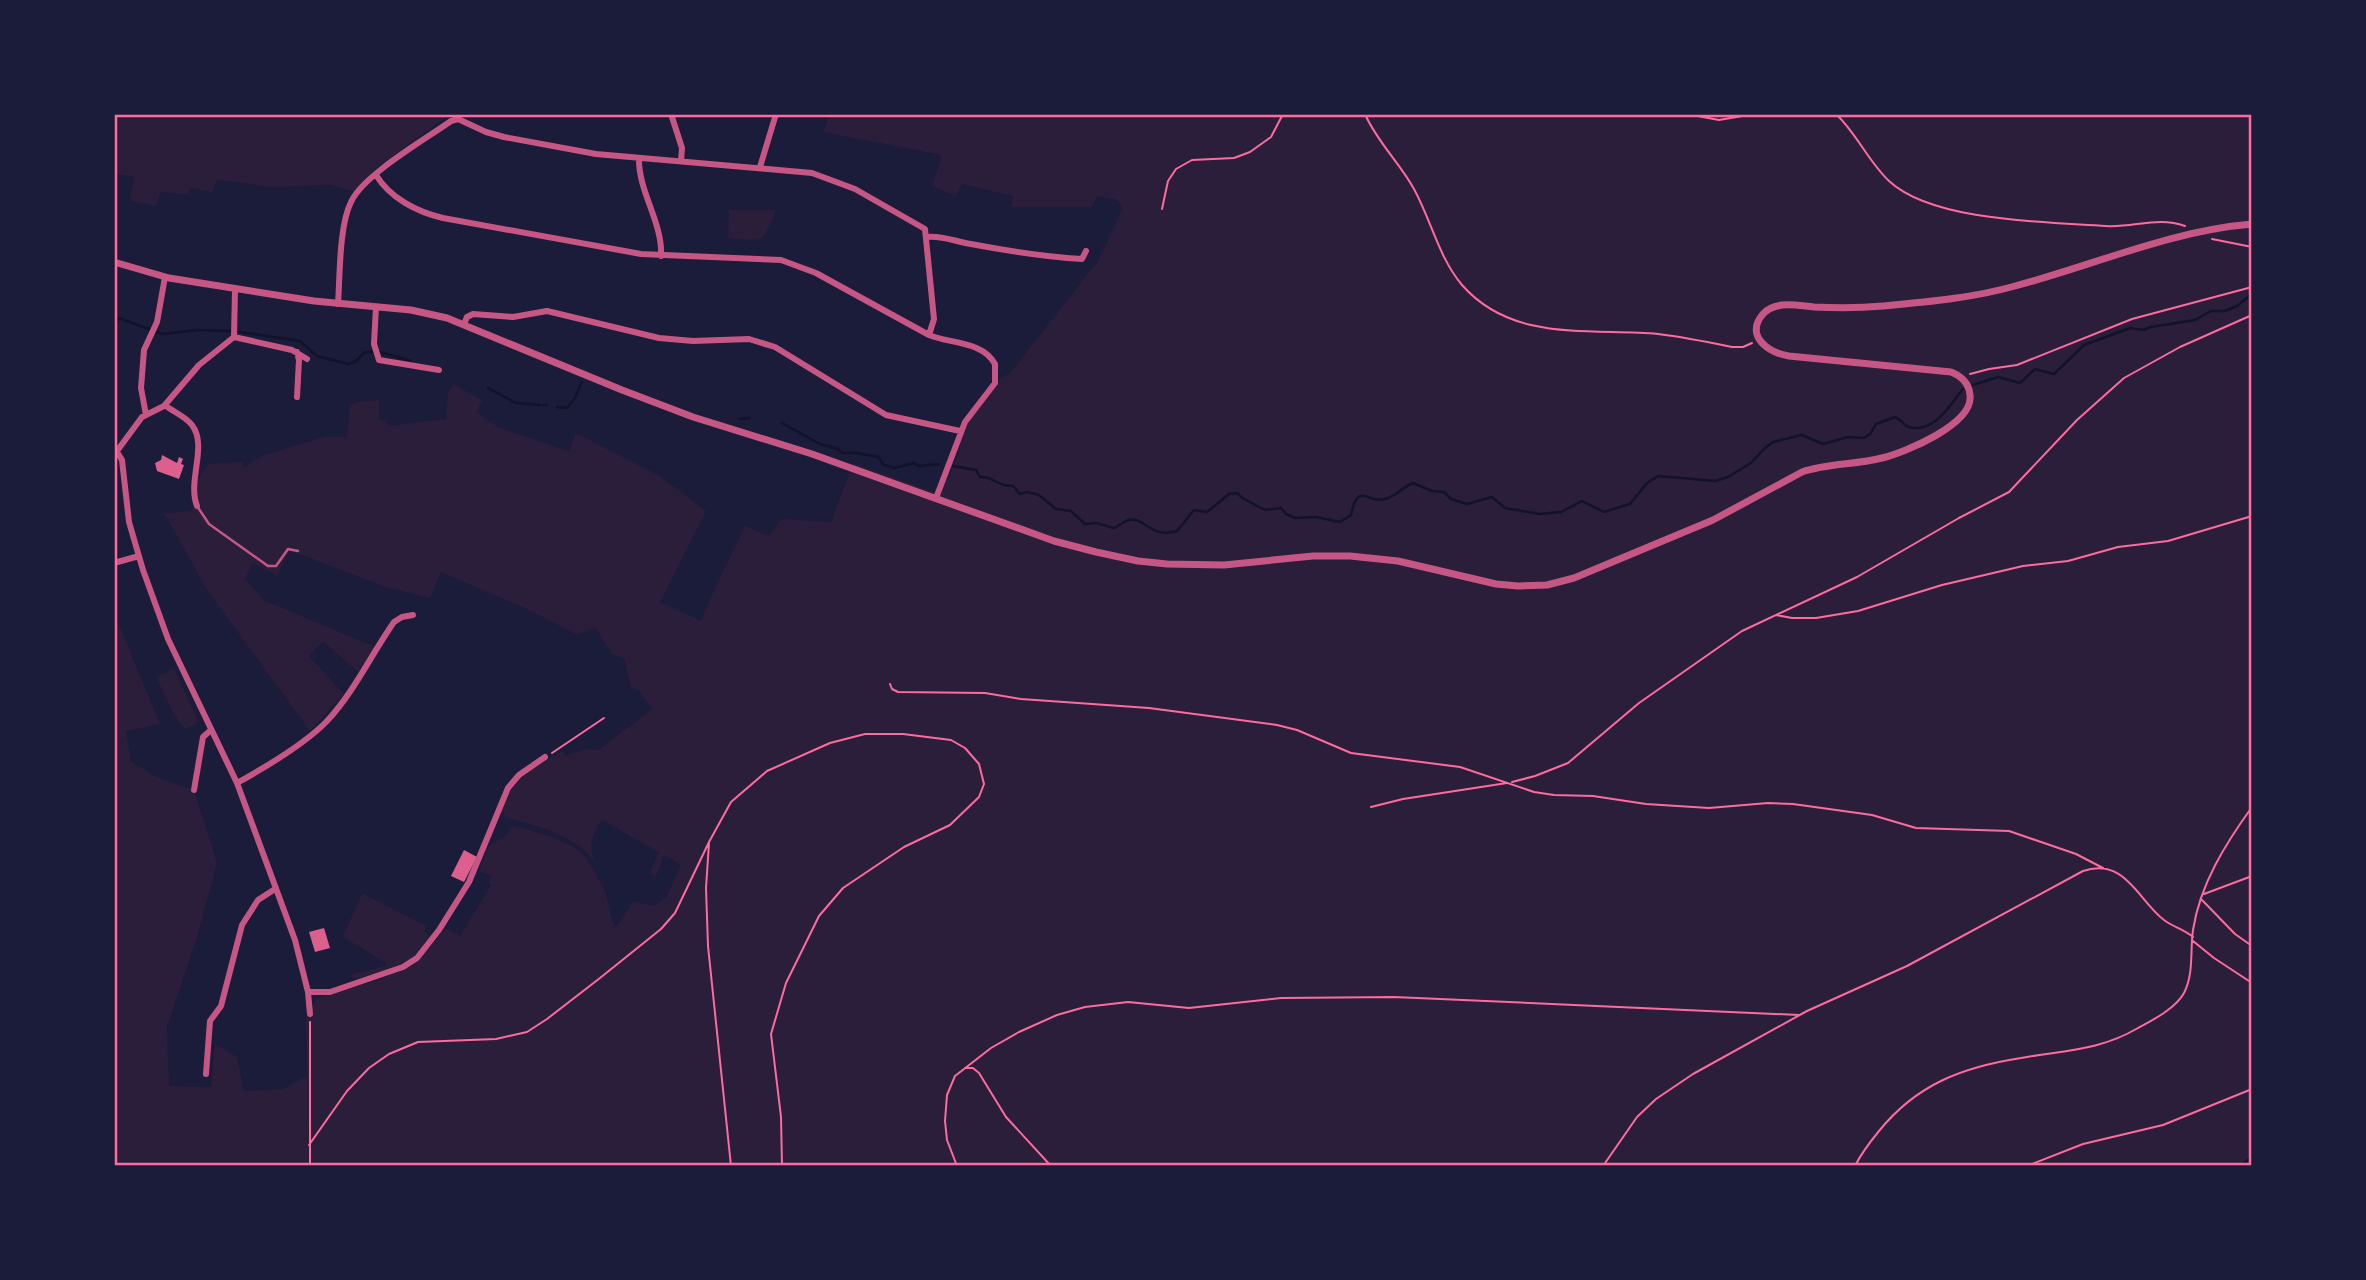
<svg xmlns="http://www.w3.org/2000/svg" width="2366" height="1280" viewBox="0 0 2366 1280" font-family="Poppins,sans-serif">
	<style>
		.green { fill: #2a1e3b }
		.lines { fill: none; stroke-linecap: round; stroke-linejoin: round }
		.stream { stroke: #12122b; stroke-width: 2.5 }
		.building { fill: #dd5f8e }
		.path { stroke: #ff6b9d; stroke-width: 2 }
		.service { stroke: #c65784; stroke-width: 2.5 }
		.minor { stroke: #c65784; stroke-width: 6 }
		.tertiary { stroke: #c65784; stroke-width: 7 }
		.neatline { fill: none; stroke: #ff6b9d; stroke-width: 2.5 }
	</style>
	<rect width="100%" height="100%" fill="#1b1b3a"/>
	<path class="green" d="M114,114H450L376,168L354,192L331,185L271,187L217,180L212,192L190,188L188,195L161,192L156,206L130,201L134,177L114,174Z
		M830,114H2252V1166H114V613L160,724L126,731L131,761L156,777L194,790L217,863L198,934L167,1027L169,1086L211,1087L215,1044L237,1057L244,1091L283,1089L307,1076L306,1019L316,999L378,980L414,965L446,928L460,936L491,885L488,883L491,876L479,871L488,847L507,834L512,826C530,829 570,841 582,854C589,861 600,881 605,891C610,903 608,915 616,927L633,902L654,906L666,898L681,865L664,855L656,876L650,873L658,853L662,854L602,820C592,834 588,845 595,862C574,835 539,826 507,818L501,809C513,780 535,765 563,751L566,756L585,749L598,750L652,709L639,691L631,687L624,658L612,654L595,627L578,635L527,609L441,572L430,598L385,587L292,551L288,553L277,577L271,572L253,563L245,579L265,601L376,647L358,672L323,641L309,656L344,694L310,731L207,590L164,513L192,511L197,489L196,482L209,464L242,462L244,468L261,456L324,437H347L350,405L356,402L379,400V419L387,421L388,426L446,419L448,393L453,384L482,400L477,412L498,427L569,451L576,433L658,475L706,511L660,602L701,621L718,581L745,526L769,536L781,519L831,522L853,463L934,492L948,479L959,452L960,431L999,380L1011,372L1098,261L1123,208L1117,200L1097,196L1092,207H1011L1013,196L962,184L956,197L932,186L942,155L823,132Z
		M729,210H776C762,245 764,241 728,238Z
		M174,669L197,718L196,724L185,729L174,715L158,681V676Z
		M362,893L427,926L424,931L430,936C418,963 381,974 354,979L350,975L385,966L386,963L343,937Z"/>
	<g class="lines">
		<path class="stream" d="M114,324L119,318L162,334L197,330L231,331
			M240,332L300,341L317,356L349,364L356,361L365,352H373
			M380,352L411,361
			M1973,385L1998,377L2020,383L2035,369L2054,374L2084,345L2130,328L2143,330L2151,327L2195,320L2211,311H2225L2237,306L2252,294
			M488,388L516,403L540,405
			M544,405H547
			M557,407L567,408L575,398L582,382
			M739,419L749,418
			M782,423L818,443L838,449L843,453H857L878,457L884,465L895,468L913,463L920,466L939,464
			M953,466L976,470L980,477C994,476 997,487 1013,486L1020,494L1027,492L1039,495L1056,509L1071,511L1085,524L1096,523L1114,528C1119,526 1124,521 1129,520C1144,516 1150,539 1177,531L1194,510L1207,512L1229,494L1237,493L1244,499L1265,510L1281,508L1286,514L1295,518L1316,517L1340,522L1351,515C1359,478 1368,507 1388,498C1398,495 1404,486 1413,483L1432,491L1444,492L1451,499L1467,504L1492,497L1505,508L1540,514L1561,512L1582,501L1604,512L1630,504L1647,483L1658,476L1715,481L1728,477L1751,463L1764,449L1773,442L1802,435L1823,444L1848,437L1864,438L1870,434L1876,424L1895,417C1900,419 1904,425 1909,427C1934,434 1950,405 1963,389
			M2240,1166L2252,1157"/>
	</g>
	<path class="building" d="M162,455L177,463L179,457L183,459L181,464L184,465L179,479L157,471L155,463L161,460Z
		M464,850L477,857L464,882L451,876Z
		M324,928L330,948L315,952L309,932Z"/>
	<g class="lines">
		<path class="path" d="M1365,114C1377,142 1400,163 1414,189C1431,220 1439,258 1462,285C1513,343 1590,328 1658,334C1683,337 1708,342 1732,347H1743L1752,343
			M1687,114L1719,120L1754,114
			M1836,114C1857,134 1868,161 1889,181C1933,222 2048,222 2106,226C2133,228 2158,216 2185,226
			M1162,209L1168,181L1176,169L1192,160L1234,158L1250,152L1271,137L1283,114
			M2212,239L2252,247
			M1970,374L1989,369L2017,365L2132,319L2252,287
			M1776,615L1792,618H1816L1858,611L1942,585L2023,566L2068,561L2118,547L2168,541L2252,516
			M890,684L892,689L898,692L985,693L1021,699L1149,708L1277,725L1297,730L1351,753L1460,767L1534,792L1554,795L1593,796L1646,804L1709,808L1768,803L1793,804L1872,815L1916,828L2009,831L2076,854L2103,868
			M552,753L604,718
			M1512,782L1535,776L1568,763L1639,703L1742,631L1857,577L1959,518L2009,492L2077,420L2124,378L2180,347L2252,315
			M1371,807L1403,799L1507,783
			M709,843L706,888L708,946L731,1166
			M2204,894L2252,876
			M2202,900L2235,934L2252,946
			M2193,941L2214,958L2252,983
			M965,1068H973L979,1073L1006,1117L1051,1166
			M309,1145L347,1091L369,1068L389,1054L418,1042L496,1039L527,1032L547,1019L600,978L661,929L675,913L709,842L731,802L767,771L830,743L865,734H903L951,740L965,748L979,764L984,784L979,797L950,825L904,847L843,888L819,916L786,983L771,1034L781,1117L782,1166
			M310,1166V1022
			M957,1166L947,1140L945,1121L947,1095L955,1076L991,1048L1019,1032L1057,1015L1085,1007L1128,1002L1189,1008L1281,998L1394,997L1799,1015
			M1603,1166L1637,1117L1656,1099L1693,1074L1807,1011L1907,966L2083,871C2125,857 2138,900 2164,920C2173,927 2184,929 2193,937
			M1855,1166C1861,1154 1870,1142 1879,1131C1917,1084 1963,1067 2021,1058C2064,1050 2099,1051 2138,1028C2153,1020 2176,1008 2184,993C2194,974 2190,950 2193,930C2200,884 2226,843 2252,807
			M2027,1166L2083,1144L2163,1125L2252,1089"/>
		<path class="service" d="M197,506L209,524L268,566H276L288,549L298,551"/>
		<path class="minor" d="M671,114L682,148L681,161
			M639,158C638,191 663,223 661,256
			M760,167L776,114
			M376,175C390,198 417,212 443,218L641,254L781,260L816,273L929,335C951,344 982,341 995,364V383L965,422L936,498
			M927,237C942,235 956,242 971,244C1008,251 1045,257 1082,259L1086,251
			M338,304C340,276 339,226 351,202C363,175 426,139 451,121L458,119L486,132L504,137L596,154L812,173L855,189L925,229L934,319L929,335
			M376,307L374,344L379,360L439,370
			M464,324L467,317L473,314L513,317L547,311L659,338L693,341L749,339L775,347L886,415L960,431
			M234,337L292,350L307,359
			M297,352L299,360L297,397
			M165,405C173,412 185,416 192,425C208,446 187,481 197,506
			M146,415L141,388L144,350L157,322L165,277
			M114,447L122,460L129,522L143,570L168,639L237,783L295,940L308,992L310,1014
			M117,451L142,417L164,406L199,365L234,337L235,289
			M114,563L139,556
			M237,783C264,768 306,743 327,721C354,692 371,655 394,622L402,617L413,615
			M194,790L203,737L211,730
			M308,992H330L403,967L417,958L439,930L469,882L508,788L519,775L545,757
			M206,1074L210,1021L221,1006L242,925L258,900L275,889"/>
		<path class="tertiary" d="M114,262L169,278L314,301L411,310L447,318L622,390L693,417L812,454L1054,541L1096,552L1138,561L1167,564L1224,565L1313,556H1350L1398,561L1496,584L1518,586L1547,585L1574,578L1713,520L1802,472C1828,463 1856,465 1882,458C1906,452 1974,424 1970,395C1969,383 1961,376 1951,372L1789,356C1769,353 1744,336 1763,314C1768,308 1775,306 1782,305C1793,304 1803,306 1814,307C1837,308 1860,308 1883,306C1927,302 1973,298 2015,286C2095,265 2169,231 2252,224"/>
	</g>
	<rect width="2366" height="1280" fill="none" stroke="#1b1b3a" stroke-width="231"/>
	<rect x="116" y="116" width="2134" height="1048" class="neatline"/>
</svg>
